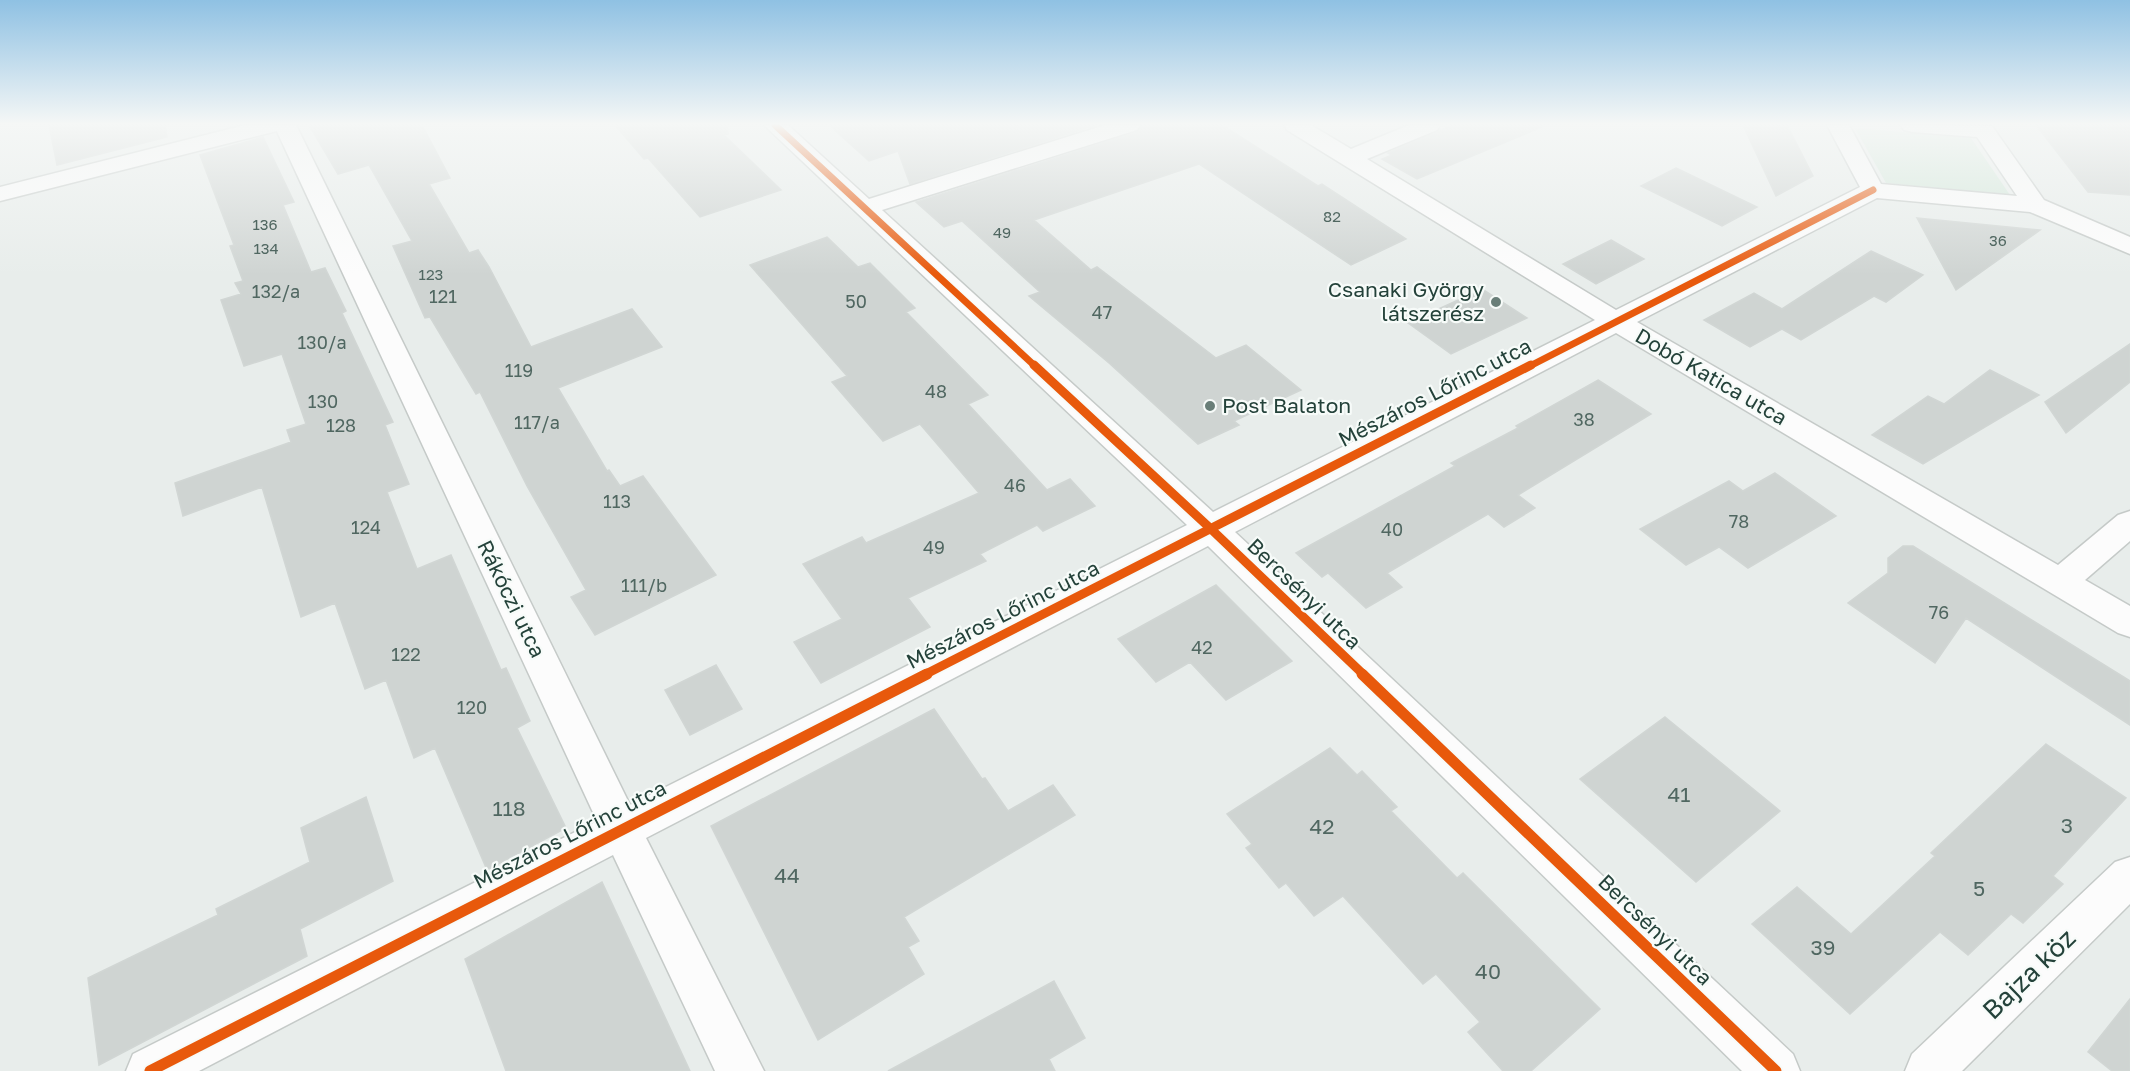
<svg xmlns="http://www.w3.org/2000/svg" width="2130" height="1071" viewBox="0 0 2130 1071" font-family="'Golos Text',sans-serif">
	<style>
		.green { fill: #d1e6d8 }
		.building { fill: #cfd4d2; stroke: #d1d6d4; stroke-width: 1.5 }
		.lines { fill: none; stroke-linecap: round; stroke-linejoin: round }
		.minor-casing { stroke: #c5cac8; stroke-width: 3 }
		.tertiary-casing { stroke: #c5cac8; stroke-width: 3 }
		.minor { fill: #fcfcfc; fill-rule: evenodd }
		.tertiary { fill: #fcfcfc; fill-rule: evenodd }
		.cycleway-far2-casing { stroke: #f7fbf9; stroke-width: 10 }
		.cycleway-far1-casing { stroke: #f7fbf9; stroke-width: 13 }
		.cycleway-casing { stroke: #f7fbf9; stroke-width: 15 }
		.cycleway-far2 { stroke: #e8590c; stroke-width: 7 }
		.cycleway-far1 { stroke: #e8590c; stroke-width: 9 }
		.cycleway { stroke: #e8590c; stroke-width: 11 }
		.poi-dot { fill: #697e78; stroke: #f7fbf9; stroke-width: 2 }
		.labels { text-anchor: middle; stroke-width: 4.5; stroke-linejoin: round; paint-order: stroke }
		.far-number-label { font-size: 15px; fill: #506761 }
		.number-label { font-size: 18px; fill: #506761 }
		.poi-label { font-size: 21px; fill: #24423a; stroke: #f7fbf9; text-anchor: end }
		.street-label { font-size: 21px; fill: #24423a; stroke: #f7fbf9 }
		.near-number-label { font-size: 21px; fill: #506761 }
		.near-street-label { font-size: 26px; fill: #24423a; stroke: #f7fbf9 }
	</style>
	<rect width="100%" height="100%" fill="#e8edeb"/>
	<path class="green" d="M1855,128L1971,138L2010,195L1886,183Z"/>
	<path class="building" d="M49,125H165L167,137L57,165Z
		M309,125H422L450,178L429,184L469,253L478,250L489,267L531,347L632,309L662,347L558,388L607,471L609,470L620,486L643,476L716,575L595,635L571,597L586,590L527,486L480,392L476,394L430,317L425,318L393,246L412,241L369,165L338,174Z
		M615,125H727L728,134L724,135L781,190L700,217L648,158L644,159Z
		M829,125H1096L910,184L898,151L869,161Z
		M1142,125H1222L1318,186L1322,184L1406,239L1351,265L1199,164L1034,220L1091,270L1097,267L1216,358L1246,345L1301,390L1234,421L1239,425L1198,444L1109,363L1029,296L1040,292L962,221L944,227L916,202L1138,132Z
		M1453,125H1542V127L1417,179L1382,159L1392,155L1388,153Z
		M1743,125H1787L1813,176L1776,196Z
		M2036,125H2130V195L2088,192Z
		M263,137L294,202L283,205L311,272L325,268L346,311L342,313L393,422L385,425L409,484L387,492L417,569L451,555L501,670L506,668L530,721L517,728L566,828L487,870L435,748L414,758L386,680L365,689L335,603L301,617L262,487L183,516L175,483L291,442L287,430L306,424L282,354L244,366L221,300L241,294L235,283L243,281L230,246L234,245L200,155Z
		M1676,168L1757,207L1722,226L1641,186Z
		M1917,218L2040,230L1956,290Z
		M827,237L858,267L870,263L915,308L906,312L988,395L968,404L1047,490L1070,479L1095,506L1043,531L1037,525L980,554L986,561L908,598L930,627L821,683L794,642L842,619L803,564L862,537L866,543L979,493L920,424L883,441L832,382L847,376L750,265Z
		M1611,240L1644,259L1596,284L1563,264Z
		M1871,251L1923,275L1886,302L1874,296L1801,340L1782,329L1750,347L1704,320L1754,293L1782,309Z
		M1482,289L1527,318L1451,354L1408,323Z
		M2130,344V382L2066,433L2045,402Z
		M1990,370L2039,395L1923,464L1872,435L1928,396L1944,404Z
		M1598,380L1651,414L1518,495L1535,508L1504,527L1488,514L1387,573L1402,587L1366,608L1328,573L1322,577L1296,553L1455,466L1451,463L1518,428L1516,426Z
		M1775,473L1836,516L1748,568L1719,547L1686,565L1640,529L1729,481L1743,491Z
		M1903,546H1913L2130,681V725L1966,618L1935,663L1848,603L1888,573V558Z
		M1216,585L1292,661L1226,700L1190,662L1156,682L1118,639Z
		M716,665L742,709L690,735L665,690Z
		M934,709L982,779L985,778L1008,811L1053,785L1075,815L904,917L919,941L908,947L924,974L818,1040L711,826Z
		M1665,717L1780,811L1696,882L1580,779Z
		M2046,744L2126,798L2053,876L2063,884L2023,923L2011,914L1968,955L1940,932L1850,1014L1752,924L1797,887L1851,934L1935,856L1931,853Z
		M1330,748L1357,775L1362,771L1397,807L1391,811L1457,878L1463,873L1600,1009L1531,1071H1503L1468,1032L1480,1022L1436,974L1423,984L1343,896L1314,916L1286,883L1279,888L1246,848L1252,844L1227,814Z
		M366,797L393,881L300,929L307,956L99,1065L88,978L218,915L216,909L310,862L301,828Z
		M602,882L690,1071H506L465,959Z
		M1054,981L1085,1038L1049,1059L1055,1071H888Z
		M2130,999V1071H2112L2088,1052Z"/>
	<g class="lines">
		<g class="minor-casing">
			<path id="minor" d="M274,125H296L630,805L1187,525L764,125H788L869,199L1105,125H1140L1137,130L882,210L1213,512L1595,320L1287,130L1284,125H1311L1351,149L1409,125H1440L1437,130L1367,159L1616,310L1860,187L1827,125H1849L1881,184L2017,196L1977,137L1912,132L1904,130L1901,125L1992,126L2044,200L2130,237V254L2030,212L1877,198L1637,322L2058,565L2118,515L2130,511V541L2085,580L2130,606V637L2118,633L1616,333L1235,532L1793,1054L1800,1071H1742L1208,546L646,838L764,1071H715L613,855L199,1071H126L133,1054L597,821Z
				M2130,857V904L1962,1071H1905L1912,1054L2115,862Z"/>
		</g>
		<g class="tertiary-casing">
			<path id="tertiary" d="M245,125H284L281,130L0,201V187Z"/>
		</g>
		<use href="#minor" class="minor"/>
		<use href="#tertiary" class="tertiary"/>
		<g class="cycleway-far2-casing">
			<path id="cycleway-far2" d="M775,125L1036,367
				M1528,367L1873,190"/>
		</g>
		<g class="cycleway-far1-casing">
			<path id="cycleway-far1" d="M1034,365L1211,529L1364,675
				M924,675L1531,365"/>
		</g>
		<g class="cycleway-casing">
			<path id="cycleway" d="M1362,674L1776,1071
				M150,1071L927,674"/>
		</g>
		<use href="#cycleway-far2" class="cycleway-far2"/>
		<use href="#cycleway-far1" class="cycleway-far1"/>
		<use href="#cycleway" class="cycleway"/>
	</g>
	<linearGradient id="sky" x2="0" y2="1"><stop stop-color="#8fc1e3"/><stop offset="0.45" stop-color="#f5f7f6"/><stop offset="1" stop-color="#f5f7f6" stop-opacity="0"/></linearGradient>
	<rect width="2130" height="275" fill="url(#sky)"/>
	<g class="poi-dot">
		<circle cx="1496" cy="302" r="6"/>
		<circle cx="1210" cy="406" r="6"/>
	</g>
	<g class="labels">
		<g class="far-number-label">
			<text x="1332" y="222">82</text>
			<text x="265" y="230">136</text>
			<text x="1002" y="238">49</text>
			<text x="1998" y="246">36</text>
			<text x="266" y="254">134</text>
			<text x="431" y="280">123</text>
		</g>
		<g class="number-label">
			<text x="276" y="298">132/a</text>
			<text x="443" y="303">121</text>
			<text x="856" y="308">50</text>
			<text x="1102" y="319">47</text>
			<text x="322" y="349">130/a</text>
			<text x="519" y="377">119</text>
			<text x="936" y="398">48</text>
			<text x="323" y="408">130</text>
			<text x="1584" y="426">38</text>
			<text x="537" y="429">117/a</text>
			<text x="341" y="432">128</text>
			<text x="1015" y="492">46</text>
			<text x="617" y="508">113</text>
			<text x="1739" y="528">78</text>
			<text x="366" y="534">124</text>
			<text x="1392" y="536">40</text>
			<text x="934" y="554">49</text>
			<text x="644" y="592">111/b</text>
			<text x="1939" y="619">76</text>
			<text x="1202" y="654">42</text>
			<text x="406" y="661">122</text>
			<text x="472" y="714">120</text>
		</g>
		<g class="poi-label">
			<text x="1484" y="297">Csanaki György<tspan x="1484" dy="24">látszerész</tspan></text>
			<text x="1222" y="413" text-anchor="start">Post Balaton</text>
		</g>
		<g class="street-label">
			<text transform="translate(1711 377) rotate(30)" y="7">Dobó Katica utca</text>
			<text transform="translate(1435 393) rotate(-27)" y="7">Mészáros Lőrinc utca</text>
			<text transform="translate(1304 594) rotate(44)" y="7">Bercsényi utca</text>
			<text transform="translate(511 599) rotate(64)" y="7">Rákóczi utca</text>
			<text transform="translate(1003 615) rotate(-27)" y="7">Mészáros Lőrinc utca</text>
			<text transform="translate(570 835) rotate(-27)" y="7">Mészáros Lőrinc utca</text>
			<text transform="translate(1655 930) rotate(44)" y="7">Bercsényi utca</text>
		</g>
		<g class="near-number-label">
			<text x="1679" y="802">41</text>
			<text x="509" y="816">118</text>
			<text x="2067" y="833">3</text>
			<text x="1322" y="834">42</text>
			<text x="787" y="883">44</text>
			<text x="1979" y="896">5</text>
			<text x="1823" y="955">39</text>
			<text x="1488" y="979">40</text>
		</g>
		<g class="near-street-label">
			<text transform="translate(2029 974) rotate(-44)" y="9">Bajza köz</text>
		</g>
	</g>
</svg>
